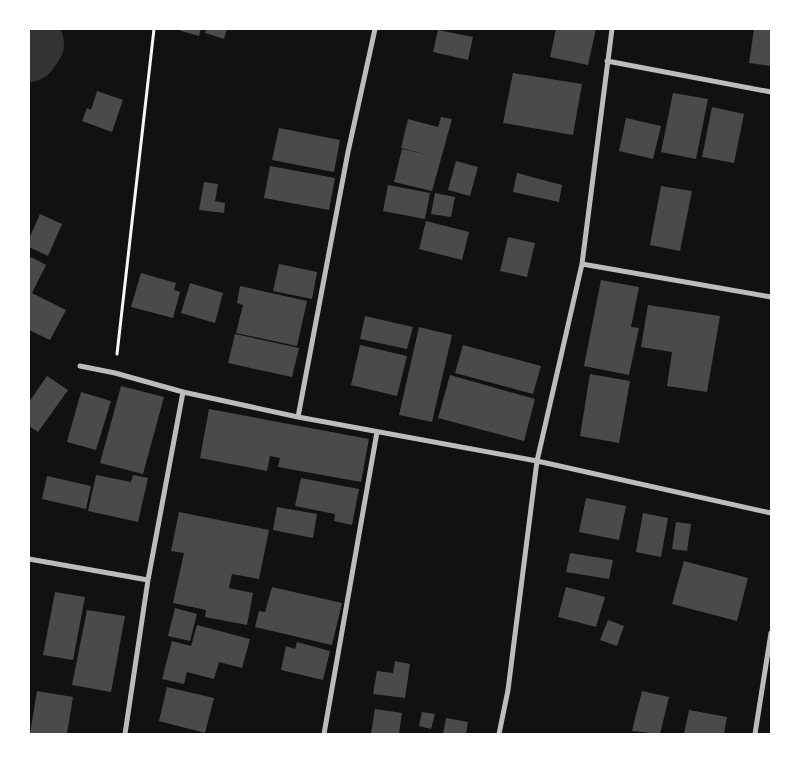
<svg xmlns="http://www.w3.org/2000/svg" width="800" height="763" viewBox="0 0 800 763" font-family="Signika,sans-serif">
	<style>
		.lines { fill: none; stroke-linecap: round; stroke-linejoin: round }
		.river { stroke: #333; stroke-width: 58 }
		.building { fill: #4a4a4a }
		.path { stroke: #f5f5f5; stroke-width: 3 }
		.minor { stroke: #bcbcbc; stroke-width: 5 }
	</style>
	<rect width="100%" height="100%" fill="#111"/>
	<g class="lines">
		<path class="river" d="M29,53L35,44"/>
	</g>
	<path class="building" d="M181,29H201L199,36L181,31Z
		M206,29H227L224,39L205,33Z
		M556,29H596L588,65L550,57Z
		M754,29H771V66L749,63Z
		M438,30L473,37L468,60L433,52Z
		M513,73L582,84L573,135L503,123Z
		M97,91L123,100L112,132L82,121L87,108L91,110Z
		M673,93L708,99L696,159L661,152Z
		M712,107L744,114L734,163L702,157Z
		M441,117L452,119L432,191L394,182L402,149L429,155L401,148L408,119L438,127Z
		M626,118L661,126L653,159L619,151Z
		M279,128L340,140L334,172L272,160Z
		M456,161L478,167L470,196L448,190Z
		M270,166L335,178L329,210L264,198Z
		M517,173L562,185L559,202L513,192Z
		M204,182L218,184L215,201L225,203L224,213L199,210Z
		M388,185L430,193L425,219L383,211Z
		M661,186L692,191L680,251L650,245Z
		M435,193L455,197L451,217L431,214Z
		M40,214L62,224L48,256L29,247V239Z
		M426,221L469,232L462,260L419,249Z
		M508,237L535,243L527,277L500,271Z
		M31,257L46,265L32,293L66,310L50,340L29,330V262Z
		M279,264L317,272L312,299L273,291Z
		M141,273L176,283L174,290L180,292L173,318L131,307Z
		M601,280L639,287L631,327L639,328L629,375L584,366Z
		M190,283L223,293L215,323L181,313Z
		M240,286L307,301L297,346L236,333L243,305L237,303Z
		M648,305L720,316L707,392L667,386L672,352L641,347Z
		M365,316L413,327L407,349L360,339Z
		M419,327L452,335L432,422L399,415Z
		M235,334L299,348L292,377L228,363Z
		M360,345L407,356L397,396L351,385Z
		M463,345L541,366L533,394L455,373Z
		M590,374L630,381L619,443L580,436Z
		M450,375L535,399L524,441L438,418Z
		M47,376L68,390L38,432L29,426V402Z
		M121,386L164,397L143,474L100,463Z
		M81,392L111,401L96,450L67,442Z
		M209,409L369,439L361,482L278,467L280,458L270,456L267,471L200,458Z
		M96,475L131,482L133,475L148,478L138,522L88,511Z
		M47,476L91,486L86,509L42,499Z
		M301,478L359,489L352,525L334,521L335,514L295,506Z
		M586,498L626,506L619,540L579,532Z
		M277,507L317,514L313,538L273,530Z
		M179,512L269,530L259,579L232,574L229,588L253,593L247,625L205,617L206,610L173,603L184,553L171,551Z
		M643,513L668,518L661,557L636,552Z
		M676,522L691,524L687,551L672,549Z
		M570,553L613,560L609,579L566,572Z
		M684,561L748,578L737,621L672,604Z
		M272,587L342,603L332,645L255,627L259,611L265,612Z
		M566,587L605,597L596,627L558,617Z
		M55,592L85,597L73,660L43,655Z
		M175,608L197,614L190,641L168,636Z
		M87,610L125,616L111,692L72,685Z
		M608,620L624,626L617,646L600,640Z
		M197,625L250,639L242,668L219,662L214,679L187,672L184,684L162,679L172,641L191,646Z
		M297,642L330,651L323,680L281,670L286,646L295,649Z
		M395,661L410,664L405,698L373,694L377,671L393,673Z
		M167,687L214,698L205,733L159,721Z
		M37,691L73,697L67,734H30Z
		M642,691L669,697L660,734L632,731Z
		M375,709L402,713L399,734H371Z
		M689,710L727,717L724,734H684Z
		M422,712L435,714L431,729L419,726Z
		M446,718L468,722L466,734H443Z"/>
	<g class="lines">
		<path class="path" d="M117,354L154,29"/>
		<path class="minor" d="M607,61L771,92
			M582,264L771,297
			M80,366L115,373L183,392L298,417L537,461L771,513
			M298,417L348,152L375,29
			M29,559L148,580
			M125,734L148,580L183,392
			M324,734L377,432
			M499,734L508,690L537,461L582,264L612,29
			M755,734L771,633"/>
	</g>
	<rect width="800" height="763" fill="none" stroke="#ffffff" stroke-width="60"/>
</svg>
